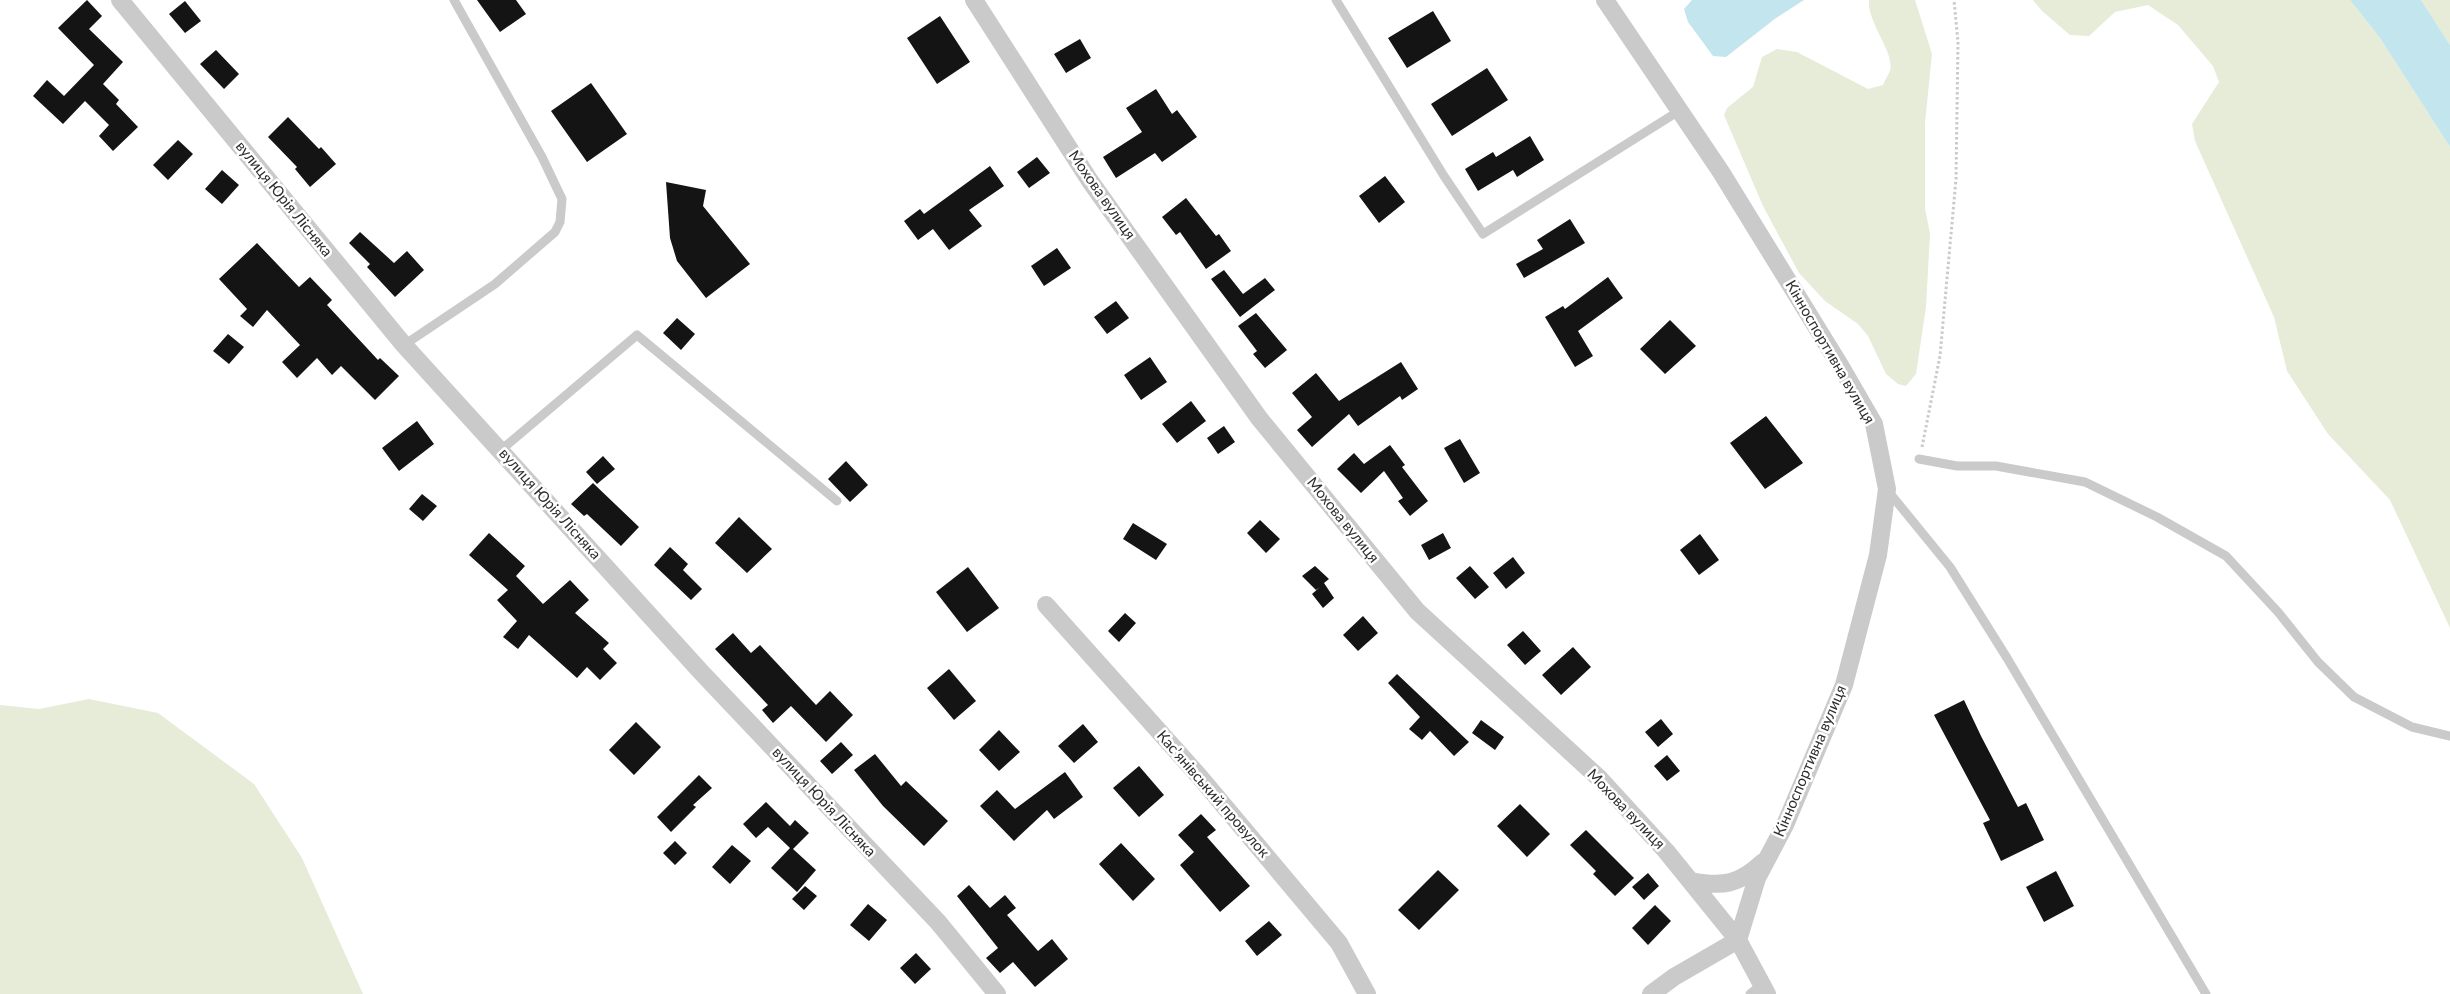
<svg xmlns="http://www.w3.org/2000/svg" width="2450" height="994" viewBox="0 0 2450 994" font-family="Lato,sans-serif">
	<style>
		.green { fill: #e6ecd8 }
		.water { fill: #c2e5ee }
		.building { fill: #141414 }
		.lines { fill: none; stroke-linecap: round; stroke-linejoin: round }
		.path { stroke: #cacaca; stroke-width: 3; stroke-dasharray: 2.5 2.5; stroke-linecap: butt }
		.lane { stroke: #cacaca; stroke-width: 9 }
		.street { stroke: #cacaca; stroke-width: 18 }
		.labels { text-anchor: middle; stroke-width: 5; stroke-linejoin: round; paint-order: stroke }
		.street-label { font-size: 15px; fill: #2d2d2d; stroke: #fff }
	</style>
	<rect width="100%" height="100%" fill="#fff"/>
	<path class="green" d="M1869,0H1915L1932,54L1925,123V208L1930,234L1926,307L1916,374L1906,386L1898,384L1886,374L1868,336L1858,324L1825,301L1799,273L1763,206L1724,115L1727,108L1753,87L1762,57L1777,49L1797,52L1868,89L1883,85C1885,80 1888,75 1890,71C1895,52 1867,23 1869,0Z
		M2033,0H2350L2380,38L2450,147V628L2390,500L2328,434L2287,371L2274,317L2195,141L2192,124L2219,82L2213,66L2178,25L2148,5L2115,12L2089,36L2070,35L2042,11Z
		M2421,0H2450V45Z
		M89,699L158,713L254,784L302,858L363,994H0V705L39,709Z"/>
	<path class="water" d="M1692,0H1804L1776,18L1726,57L1713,56L1688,22L1684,9Z
		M2350,0H2421L2450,45V147L2380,38Z"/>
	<path class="building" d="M87,0L102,16L89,29L123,62L103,84L119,100L116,104L138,127L113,151L99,136L109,125L85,101L63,124L33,96L47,80L64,96L94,65L58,28Z
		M477,0H516L526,14L500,32Z
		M185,1L201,21L185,33L169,14Z
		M1433,11L1451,41L1407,68L1388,38Z
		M940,16L970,62L937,84L907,38Z
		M1080,39L1091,58L1066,73L1054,54Z
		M216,50L239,74L224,89L200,64Z
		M1487,68L1508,100L1452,136L1431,104Z
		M591,83L627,134L587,162L551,111Z
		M1156,89L1172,114L1177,110L1197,137L1162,162L1155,153L1116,178L1103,157L1142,132L1126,108Z
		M288,117L319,149L321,147L336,164L310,187L295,169L297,167L268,137Z
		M1530,136L1544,160L1517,177L1513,170L1478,191L1465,169L1493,152L1496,157Z
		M178,140L193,154L168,180L153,165Z
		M1037,157L1050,173L1029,188L1017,172Z
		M990,166L1004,186L969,210L982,226L949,250L933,229L918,240L904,221L920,209L924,214Z
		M222,170L239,185L222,204L205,189Z
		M1385,176L1405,202L1379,223L1359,196Z
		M666,182L706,190L703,206L750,264L706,298L677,261L670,238Z
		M1186,198L1216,236L1219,234L1231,251L1206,269L1180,232L1176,235L1162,217Z
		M1570,219L1585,243L1524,278L1516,264L1543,249L1537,240Z
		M360,232L394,263L407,251L424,270L395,297L367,267L370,264L349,243Z
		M257,243L299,287L310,277L332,300L327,305L378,360L380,358L399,376L375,400L341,366L332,375L317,358L297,378L282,362L300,345L267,310L253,327L240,316L247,309L219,279Z
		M1057,248L1071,268L1044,286L1031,266Z
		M1224,270L1243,294L1265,278L1275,290L1240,317L1211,279Z
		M1608,277L1623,298L1578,331L1593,356L1575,367L1545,317L1563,306L1565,309Z
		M1116,301L1129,318L1107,334L1094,317Z
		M1256,313L1287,350L1265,368L1253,354L1257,351L1238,326Z
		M677,318L695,334L681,350L663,333Z
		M1670,320L1696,346L1665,374L1640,349Z
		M228,334L244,347L229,364L213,351Z
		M1150,357L1167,382L1141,400L1124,375Z
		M1401,362L1418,389L1402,400L1400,396L1358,426L1349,414L1312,447L1297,430L1312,417L1292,393L1316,373L1339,401Z
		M1191,401L1206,421L1177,443L1162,424Z
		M1766,416L1803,463L1765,489L1730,443Z
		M417,421L434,444L399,471L382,448Z
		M1224,426L1235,442L1218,454L1207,438Z
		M1460,439L1480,473L1464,483L1444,448Z
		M1390,445L1405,465L1402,467L1428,501L1410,516L1398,501L1403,498L1384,471L1361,493L1337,469L1354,453L1364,464Z
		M603,456L615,469L597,484L586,472Z
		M846,461L868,485L850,502L828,479Z
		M593,483L639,527L621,546L587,514L584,516L571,504Z
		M422,494L437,506L423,521L409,509Z
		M739,517L772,549L747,573L715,543Z
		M1260,520L1280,539L1266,553L1247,533Z
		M1133,523L1167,544L1156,560L1123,539Z
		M489,533L525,566L516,576L543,604L570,580L589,600L575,613L609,643L603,649L617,663L600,680L587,667L577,678L529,635L518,649L503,637L517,621L497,600L508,590L469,555Z
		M1443,533L1451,548L1429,560L1421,545Z
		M1700,534L1719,560L1699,575L1680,550Z
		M670,547L688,564L683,570L702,589L691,600L654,565Z
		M1513,557L1525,573L1506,589L1493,573Z
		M1315,566L1329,579L1324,583L1334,598L1323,608L1312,594L1320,587L1316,590L1302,576Z
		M1470,566L1489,587L1475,599L1456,578Z
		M968,567L999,608L967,632L936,592Z
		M1125,613L1136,623L1119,642L1108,631Z
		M1363,616L1378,633L1358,651L1343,635Z
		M1523,631L1541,651L1525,665L1507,645Z
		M733,633L751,653L760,645L816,705L830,691L853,715L826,742L791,706L773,723L762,710L768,705L715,649Z
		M1573,647L1591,667L1561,695L1542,675Z
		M949,669L976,701L954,720L927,688Z
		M1397,674L1469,742L1454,756L1430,731L1422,740L1409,729L1420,717L1388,683Z
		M1964,700L1981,736L2018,807L2026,803L2044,840L2001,861L1983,823L1990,820L1934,715Z
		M1661,719L1673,734L1658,747L1645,732Z
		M1481,720L1504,737L1495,750L1472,733Z
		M636,722L661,747L634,775L609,750Z
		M1083,724L1098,742L1074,763L1058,746Z
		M999,730L1020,752L999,771L979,750Z
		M841,742L853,755L832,774L820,761Z
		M875,754L901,786L906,781L948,821L924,846L883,806L854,770Z
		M1667,755L1680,771L1667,781L1654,766Z
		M1139,766L1164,795L1139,817L1113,788Z
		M1065,772L1083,797L1054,819L1047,810L1014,841L980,806L997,790L1015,809Z
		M699,775L712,788L693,805L696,807L671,832L657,817Z
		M766,802L790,826L795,820L809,833L793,849L816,870L797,892L771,868L790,848L768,827L756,838L743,824Z
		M1520,804L1550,834L1527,857L1497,826Z
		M1201,814L1216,830L1207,837L1250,886L1220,912L1180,865L1194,852L1178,835Z
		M1586,830L1634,878L1615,896L1593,874L1596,871L1570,845Z
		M675,841L687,853L675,865L663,853Z
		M1121,843L1155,879L1133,901L1099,864Z
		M732,845L751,861L730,884L712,867Z
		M1438,870L1459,890L1419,930L1398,910Z
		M2056,871L2074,906L2044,922L2026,887Z
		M1648,873L1659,886L1644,900L1632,887Z
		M969,885L990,908L1005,895L1016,908L1007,915L1038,951L1052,939L1068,959L1035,987L1013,962L1000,973L986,958L998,948L957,896Z
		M805,886L817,896L804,910L792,899Z
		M868,904L887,920L869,941L850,925Z
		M1655,905L1671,921L1648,945L1632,928Z
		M1269,921L1282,935L1257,956L1245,941Z
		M916,953L931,969L915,984L900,968Z"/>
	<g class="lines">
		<path class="path" d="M1922,447L1940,356L1956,179L1958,42L1954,0"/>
		<path class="lane" d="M1336,0L1444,176L1483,234L1679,111
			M404,345L495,284L555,232L560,222L562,199L542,157L454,0
			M501,450L637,335L837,501
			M1919,459L1957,466H1996L2085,482L2157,517L2226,556L2278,612L2318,662L2354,697L2412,727L2450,736
			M1888,491L1950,567L2007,658L2206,994
			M1750,994L1761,985"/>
		<path class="street" d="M120,0L404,345L702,673L938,922L997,994
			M974,0L1090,181L1259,418L1417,611L1600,779L1666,851L1738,940L1767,994
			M1605,0L1721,172L1841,367L1874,424L1887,489L1878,555L1844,685L1785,825L1757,878L1738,940L1674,977L1651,994
			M1046,605L1199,776L1339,943L1367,994
			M1691,881C1722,887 1739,885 1763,862"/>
	</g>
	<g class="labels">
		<g class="street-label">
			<text transform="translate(1102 195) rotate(55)" y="5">Мохова вулиця</text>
			<text transform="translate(284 199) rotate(51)" y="5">вулиця Юрія Лісняка</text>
			<text transform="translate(1830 352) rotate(60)" y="5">Кінноспортивна вулиця</text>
			<text transform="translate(550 504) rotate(48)" y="5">вулиця Юрія Лісняка</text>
			<text transform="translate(1343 520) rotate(51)" y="5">Мохова вулиця</text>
			<text transform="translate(1810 761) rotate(-67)" y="5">Кінноспортивна вулиця</text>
			<text transform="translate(1213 794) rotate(49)" y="5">Касʼянівський провулок</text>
			<text transform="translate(824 802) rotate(47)" y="5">вулиця Юрія Лісняка</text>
			<text transform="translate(1626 809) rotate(46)" y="5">Мохова вулиця</text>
		</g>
	</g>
</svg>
